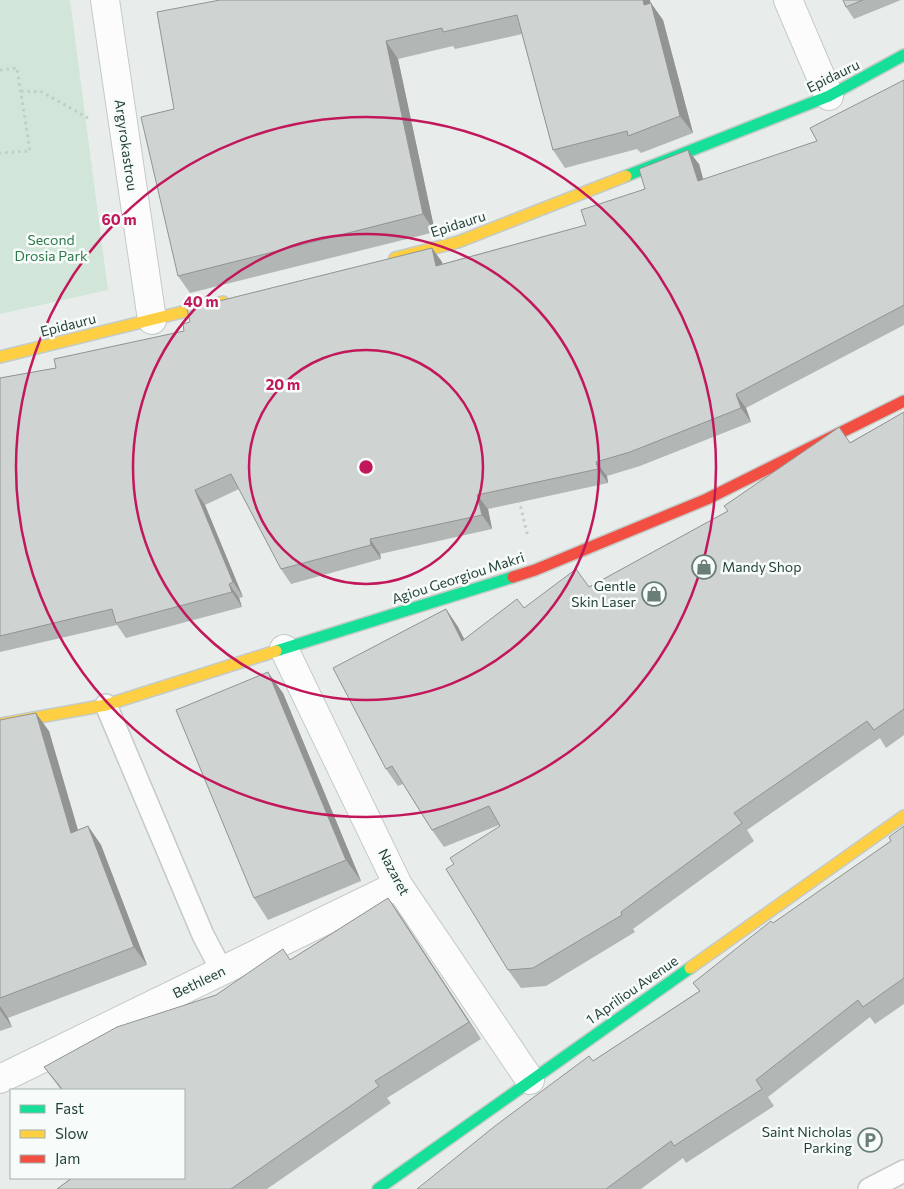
<svg xmlns="http://www.w3.org/2000/svg" width="904" height="1189" viewBox="0 0 904 1189" font-family="Commissioner,sans-serif">
	<style>
		.green { fill: #d1e6d8 }
		.lines { fill: none; stroke-linecap: round; stroke-linejoin: round }
		.lane-casing { stroke: #c5cac8; stroke-width: 24 }
		.street-casing { stroke: #c5cac8; stroke-width: 30 }
		.fast-casing { stroke: #c3cbc8; stroke-width: 14 }
		.slow-casing { stroke: #c3cbc8; stroke-width: 14 }
		.jam-casing { stroke: #c3cbc8; stroke-width: 14 }
		.path { stroke: #c3ccca; stroke-width: 3; stroke-dasharray: 2.5 4; stroke-linecap: butt }
		.lane { stroke: #fcfcfc; stroke-width: 21 }
		.street { stroke: #fcfcfc; stroke-width: 28 }
		.fast { stroke: #16e098; stroke-width: 11 }
		.slow { stroke: #ffcf43; stroke-width: 11 }
		.jam { stroke: #f24e42; stroke-width: 11 }
		.wall { fill: #b2b6b5 }
		.shaded-wall { fill: #919493 }
		.building { fill: #cfd4d2; stroke: #919493 }
		.ring { fill: none; stroke: #c2185b; stroke-width: 2.5 }
		.labels { text-anchor: middle; stroke-width: 5; stroke-linejoin: round; paint-order: stroke }
		.street-label { font-size: 14px; fill: #24423a; stroke: #f7fbf9 }
		.park-label { font-size: 14px; fill: #2d7a4b; stroke: #f7fbf9 }
		.poi-label { font-size: 14px; fill: #24423a; stroke: #f7fbf9; text-anchor: end }
		.centre { fill: #c2185b; stroke: #f7fbf9; stroke-width: 2.5 }
		.ring-label { font-size: 15px; text-anchor: middle; font-weight: bold; fill: #c2185b; stroke: #f7fbf9; stroke-width: 5; stroke-linejoin: round; paint-order: stroke }
	</style>
	<rect width="100%" height="100%" fill="#e8edeb"/>
	<path class="green" d="M0,0H70L108,290L0,314Z"/>
	<g class="lines">
		<g class="lane-casing">
			<path id="lane" d="M106,705L203,935L222,971
				M869,1189L904,1171"/>
		</g>
		<g class="street-casing">
			<path id="street" d="M105,0L152,320
				M788,0L829,96
				M284,649L398,885L530,1080
				M0,1079L398,885"/>
		</g>
		<g class="fast-casing">
			<path id="fast" d="M626,176L829,96L904,55
				M276,651L513,577
				M378,1189L690,968"/>
		</g>
		<g class="slow-casing">
			<path id="slow" d="M395,258L458,242L626,176
				M0,357L223,302
				M0,724L106,705L276,651
				M690,968L904,816"/>
		</g>
		<g class="jam-casing">
			<path id="jam" d="M513,577L535,570L707,499L904,401"/>
		</g>
		<path class="path" d="M0,70L17,68L30,151L0,153
			M21,91L42,92L88,118
			M519,500L528,537"/>
		<use href="#lane" class="lane"/>
		<use href="#street" class="street"/>
		<use href="#fast" class="fast"/>
		<use href="#slow" class="slow"/>
		<use href="#jam" class="jam"/>
	</g>
	<path class="wall" d="M220,0H650V3L663,20L693,133L641,153L637,149L565,168L553,150L522,34L455,49L453,46L398,59L435,232L190,293L178,276L174,109Z
		M843,0H901L854,19L846,7Z
		M904,80V325L746,408L751,422L640,466L607,476L608,483L488,509L492,529L380,554L381,559L291,584L281,569L239,489L205,505L243,597L239,598L242,607L126,638L117,625L0,652V378L56,368L184,331L432,248L442,262V264L586,225L645,189L699,164L703,180L817,141Z
		M904,412V735L886,748L880,738L747,830L754,841L633,929L635,932L546,986L521,988L508,970L454,864L500,826L499,825L444,847L432,830L403,784L398,786L386,769L446,609L458,627L464,639L524,608L589,587L728,511Z
		M283,693L361,881L268,920L254,898Z
		M0,720L49,731L78,830L88,826L101,845L147,965L8,1018L12,1027L0,1031Z
		M904,826V1004L875,1024L870,1017L768,1097L774,1106L686,1163L683,1158L641,1189H417L593,1061L699,991L693,983L773,923L891,841Z
		M388,898L481,1039L387,1098L391,1103L267,1189H57L184,1090H61L44,1067L216,995L290,960Z"/>
	<path class="shaded-wall" d="M643,0H650L653,12L651,3L663,20L693,133L680,116Z
		M386,41L398,59L435,232L423,214Z
		M688,150L699,164L708,196L698,181Z
		M432,248L442,262L446,281L436,266Z
		M736,394L746,408L751,422L741,408Z
		M596,462L607,476L608,483L598,469Z
		M195,490L205,505L243,597L233,582Z
		M477,495L488,509L492,529L482,515Z
		M370,539L380,554L381,559L371,545Z
		M229,584L239,598L242,607L232,592Z
		M446,609L458,627L474,658L462,641Z
		M268,672L283,693L361,881L346,860Z
		M36,713L49,731L84,851L71,833Z
		M88,826L101,845L147,965L134,947Z
		M388,898L400,915L481,1039L469,1022Z
		M0,1006L8,1018L12,1027L0,1010Z"/>
	<path class="building" d="M220,0H643L644,5L651,3L680,116L628,136L627,131L553,150L517,15L443,32L442,28L386,41L423,214L178,276L141,117L174,109L157,12Z
		M843,0H863L846,7Z
		M904,80V305L736,394L741,408L630,452L596,462L598,469L477,495L482,515L370,539L371,545L281,569L231,474L195,490L233,582L229,584L232,592L116,623L112,609L0,636V378L56,368L54,359L184,331L183,324L190,322L187,309L432,248L436,266L586,225L581,210L645,189L639,169L688,150L698,181L817,141L810,128Z
		M904,412V709L874,730L867,721L734,813L742,823L621,912L622,915L533,968L508,970L446,869L454,864L450,858L500,826L489,806L432,830L392,766L386,769L333,668L446,609L462,641L517,599L524,608L576,569L589,587L728,511L724,506L838,428L839,427L850,443Z
		M268,672L346,860L254,898L176,710Z
		M36,713L71,833L88,826L134,947L0,998V720Z
		M904,826V978L863,1007L858,1000L756,1080L762,1089L674,1146L671,1141L606,1189H417L495,1126L589,1056L593,1061L700,991L693,983L771,921L773,923L891,841L889,837Z
		M388,898L469,1022L375,1081L379,1086L231,1189H57L72,1178H184V1090H63L44,1067L117,1027L216,995L283,949L290,960Z"/>
	<g class="ring">
		<circle cx="366" cy="467" r="117"/>
		<circle cx="366" cy="467" r="233"/>
		<circle cx="366" cy="467" r="350"/>
	</g>
	<defs>
		<g id="shop-ring" transform="scale(1.25)"><circle r="9.5" fill="#f7fbf9" stroke="#697e78" stroke-width="1.5"/><path d="M-5-2.5h2.3a2.7 3.5 0 0 1 5.4 0H5L5.5 6h-11ZM-1.5-2.5h3a1.5 2.3 0 0 0-3 0Z" fill="#697e78"/></g>
		<g id="parking-ring" transform="scale(1.25)"><circle r="9.5" fill="#f7fbf9" stroke="#697e78" stroke-width="1.5"/><path d="M-3.5-5.5H1a3.5 3.5 0 0 1 0 7H-1V5.5H-3.5ZM-1-3.4V-.6H.8a1.4 1.4 0 0 0 0-2.8Z" fill="#697e78"/></g>
	</defs>
	<g fill-rule="evenodd">
		<use href="#shop-ring" x="704" y="567"/>
		<use href="#shop-ring" x="654" y="594"/>
		<use href="#parking-ring" x="870" y="1140"/>
	</g>
	<g class="labels">
		<g class="street-label">
			<text transform="translate(833 76) rotate(-26)" y="5">Epidauru</text>
			<text transform="translate(126 145) rotate(82)" y="5">Argyrokastrou</text>
			<text transform="translate(458 224) rotate(-18)" y="5">Epidauru</text>
			<text transform="translate(68 325) rotate(-14)" y="5">Epidauru</text>
			<text transform="translate(458 578) rotate(-18)" y="5">Agiou Georgiou Makri</text>
			<text transform="translate(394 872) rotate(62)" y="5">Nazaret</text>
			<text transform="translate(199 982) rotate(-26)" y="5">Bethleen</text>
			<text transform="translate(632 990) rotate(-35)" y="5">1 Apriliou Avenue</text>
		</g>
		<g class="park-label">
			<text x="51" y="245">Second<tspan x="51" dy="16">Drosia Park</tspan></text>
		</g>
		<g class="poi-label">
			<text x="722" y="572" text-anchor="start">Mandy Shop</text>
			<text x="636" y="591">Gentle<tspan x="636" dy="16">Skin Laser</tspan></text>
			<text x="852" y="1137">Saint Nicholas<tspan x="852" dy="16">Parking</tspan></text>
		</g>
	</g>
	<circle cx="366" cy="467" r="8" class="centre"/>
	<g class="ring-label">
		<text x="119" y="225">60 m</text>
		<text x="201" y="307">40 m</text>
		<text x="283" y="390">20 m</text>
	</g>
	<rect x="10" y="1089" width="175" height="90" fill="#f7fbf9" stroke="#a3b1ad"/>
	<rect x="20" y="1105" width="25" height="8" fill="#16e098" stroke="#a3b1ad"/>
	<text x="55" y="1114" font-size="15" fill="#24423a">Fast</text>
	<rect x="20" y="1130" width="25" height="8" fill="#ffcf43" stroke="#a3b1ad"/>
	<text x="55" y="1139" font-size="15" fill="#24423a">Slow</text>
	<rect x="20" y="1155" width="25" height="8" fill="#f24e42" stroke="#a3b1ad"/>
	<text x="55" y="1164" font-size="15" fill="#24423a">Jam</text>
</svg>
